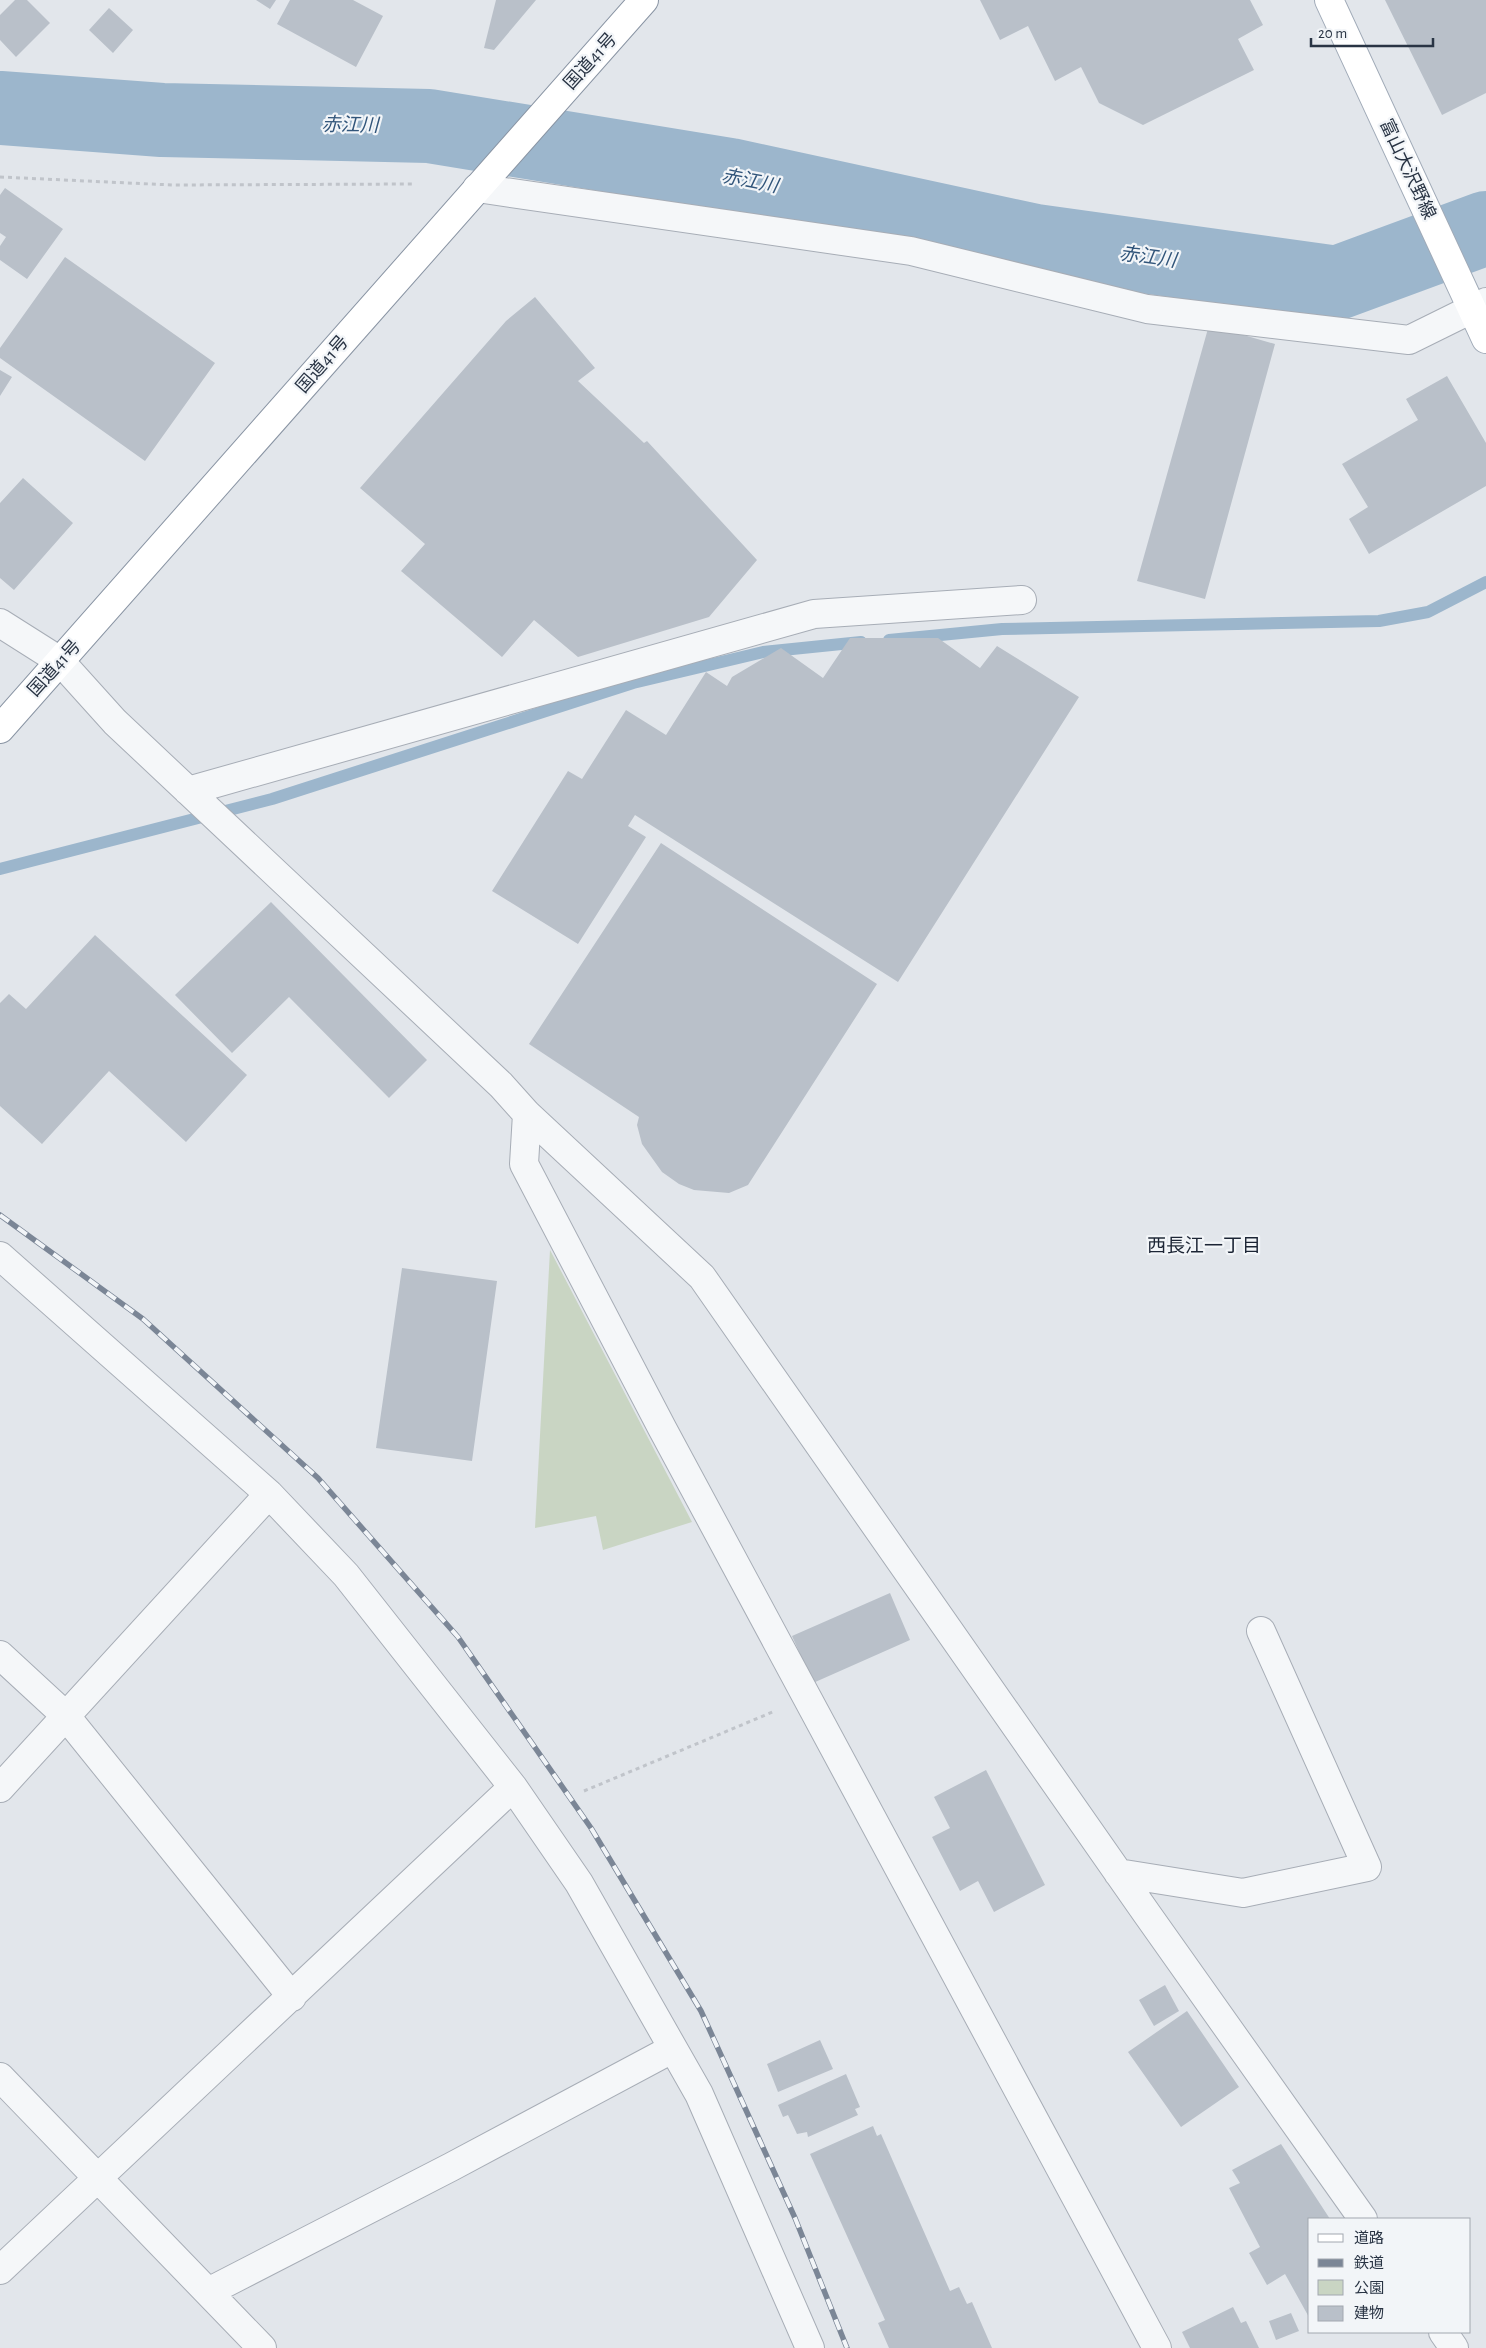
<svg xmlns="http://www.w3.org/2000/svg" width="1486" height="2348" viewBox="0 0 1486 2348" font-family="'Alegreya Sans','Noto Sans JP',sans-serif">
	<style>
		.green { fill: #c9d5c3 }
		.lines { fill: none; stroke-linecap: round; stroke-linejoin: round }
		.stream { stroke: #9cb6cc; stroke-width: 12 }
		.river { stroke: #9cb6cc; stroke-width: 74 }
		.building { fill: #b9c0c9 }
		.minor-casing { stroke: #a7adb6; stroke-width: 30 }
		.major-casing { stroke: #a1abb8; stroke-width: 30 }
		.highway-casing { stroke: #8994a3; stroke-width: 30 }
		.path { stroke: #c0c4ca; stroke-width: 3; stroke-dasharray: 4 4; stroke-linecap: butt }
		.minor { stroke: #f5f7f9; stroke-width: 28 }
		.major { stroke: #fff; stroke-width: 28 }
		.highway { stroke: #fff; stroke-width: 28 }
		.rail-casing { stroke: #7b8696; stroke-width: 5.5 }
		.rail { stroke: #f2f5f8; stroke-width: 4; stroke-dasharray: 11; stroke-linecap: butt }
		.labels { text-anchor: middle; stroke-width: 4.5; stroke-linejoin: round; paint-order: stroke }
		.street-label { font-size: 18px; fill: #293444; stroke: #f2f5f8 }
		.water-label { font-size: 19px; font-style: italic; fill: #31557a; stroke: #f2f5f8 }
		.neighbourhood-label { font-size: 19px; fill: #1c2535; stroke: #f2f5f8 }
	</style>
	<rect width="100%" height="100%" fill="#e2e6eb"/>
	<path class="green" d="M550,1250L692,1522L603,1550L596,1516L535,1528Z"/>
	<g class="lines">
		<path class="stream" d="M889,640L1002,629L1379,621L1428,612L1486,582
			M0,869L272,799L633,683L763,652L861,642"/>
		<path class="river" d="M0,108L162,120L429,126L730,175L1035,241L1337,283L1486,228"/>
	</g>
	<path class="building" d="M15,0H27L50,23L16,57L0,40V15Z
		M256,0H276L270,9Z
		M290,0H353L383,16L356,67L277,24Z
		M496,0H536L494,50L484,48Z
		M980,0H1250L1263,25L1238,39L1254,70L1143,125L1099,103L1081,67L1055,81L1028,26L1000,40Z
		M1385,0H1486V93L1442,115Z
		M109,8L133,30L113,53L89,30Z
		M5,188L63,229L27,279L0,260V246L6,237L0,233V195Z
		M65,257L215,363L145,461L0,358V348Z
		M535,297L595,368L578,381L644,443L647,441L757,560L709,617L578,657L534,620L502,657L401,571L425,544L360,488L506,321Z
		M1209,325L1275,344L1205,599L1137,581Z
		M0,370L12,377L0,396Z
		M1447,376L1486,443V486L1369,554L1349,519L1368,507L1342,464L1418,420L1406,399Z
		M23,478L73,523L14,590L0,578V503Z
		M850,638H938L980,668L997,646L1079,697L898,982L635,815L628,826L646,837L578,944L492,891L568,771L582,779L626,710L666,735L706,672L727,686L732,677L781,648L823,678Z
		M661,843L877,984L748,1185L729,1193L694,1190L679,1184L662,1172L642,1144L637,1125L639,1117L529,1044Z
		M271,902L427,1060L389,1098L289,997L232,1053L175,995Z
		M95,935L247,1075L186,1142L109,1071L42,1144L0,1106V1003L9,994L26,1009Z
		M402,1268L497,1281L472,1461L376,1448Z
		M890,1593L910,1640L813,1683L792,1636Z
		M986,1770L1045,1885L994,1912L978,1881L960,1891L932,1837L950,1828L934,1797Z
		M1165,1985L1179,2011L1154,2026L1139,2000Z
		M1187,2011L1239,2087L1181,2127L1128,2052Z
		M820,2040L833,2069L778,2092L767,2064Z
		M846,2074L860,2107L855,2109L858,2115L808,2137L807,2132L797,2134L788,2115L783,2117L778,2105Z
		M873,2126L877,2136L881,2134L950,2291L959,2287L967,2304L972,2302L992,2348H889L878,2323L885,2320L810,2154Z
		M1281,2144L1330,2219H1310V2319L1285,2274L1267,2285L1249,2253L1260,2247L1229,2188L1240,2183L1232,2170Z
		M1233,2307L1241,2323L1246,2321L1259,2348H1190L1182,2332Z
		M1291,2313L1299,2331L1276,2340L1269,2321Z"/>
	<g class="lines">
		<g class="minor-casing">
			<path id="minor" d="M477,188L911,251L1147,309L1409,340L1486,302
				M0,623L60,661L115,722L501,1085L527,1114L702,1277L1147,1914L1363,2219
				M188,791L814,614L1022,600
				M527,1114L524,1164L662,1428L1157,2348
				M0,1256L269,1494L346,1575L513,1787L579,1883L699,2094L810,2348
				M0,1655L65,1715L292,1997
				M0,1788L269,1494
				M1118,1873L1243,1893L1367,1867L1261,1631
				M0,2077L262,2348
				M0,2270L513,1787
				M208,2292L451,2167L672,2049
				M1443,2332L1454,2348"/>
		</g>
		<g class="major-casing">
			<path id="major" d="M1329,0L1486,339"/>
		</g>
		<g class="highway-casing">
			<path id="highway" d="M0,729L644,0"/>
		</g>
		<path class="path" d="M0,177L172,185L412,184
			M584,1791L775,1711"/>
		<use href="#minor" class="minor"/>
		<use href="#major" class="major"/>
		<use href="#highway" class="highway"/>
		<g class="rail-casing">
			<path id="rail" d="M0,1215L143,1319L318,1478L458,1637L591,1828L701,2011L795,2218L847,2348"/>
		</g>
		<use href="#rail" class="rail"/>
	</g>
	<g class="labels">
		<g class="street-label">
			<text transform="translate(590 61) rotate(-48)" y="6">国道41号</text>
			<text transform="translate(1408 169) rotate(65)" y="6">富山大沢野線</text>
			<text transform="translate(322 364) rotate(-49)" y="6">国道41号</text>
			<text transform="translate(54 668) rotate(-48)" y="6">国道41号</text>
		</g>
		<g class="water-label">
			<text transform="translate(350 124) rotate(1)" y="7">赤江川</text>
			<text transform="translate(750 180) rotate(11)" y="7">赤江川</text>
			<text transform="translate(1148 256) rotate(8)" y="7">赤江川</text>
		</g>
		<g class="neighbourhood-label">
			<text x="1204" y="1252">西長江一丁目</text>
		</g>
	</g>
	<rect x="1308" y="2218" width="162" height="115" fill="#f2f5f8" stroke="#a2a8b0"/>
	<rect x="1318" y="2234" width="25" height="8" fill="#ffffff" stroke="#a2a8b0"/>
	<text x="1354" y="2243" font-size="15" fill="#293444">道路</text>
	<rect x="1318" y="2259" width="25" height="8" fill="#7b8696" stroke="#a2a8b0"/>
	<text x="1354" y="2268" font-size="15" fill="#293444">鉄道</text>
	<rect x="1318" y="2280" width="25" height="15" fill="#c9d5c3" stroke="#a2a8b0"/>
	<text x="1354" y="2293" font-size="15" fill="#293444">公園</text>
	<rect x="1318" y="2306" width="25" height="15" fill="#b9c0c9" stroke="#a2a8b0"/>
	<text x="1354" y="2318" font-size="15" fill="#293444">建物</text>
	<path d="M1311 38v8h122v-8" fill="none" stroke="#293444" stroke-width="2.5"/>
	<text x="1318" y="38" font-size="15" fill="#293444" stroke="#f2f5f8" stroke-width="4" paint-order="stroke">20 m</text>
</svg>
